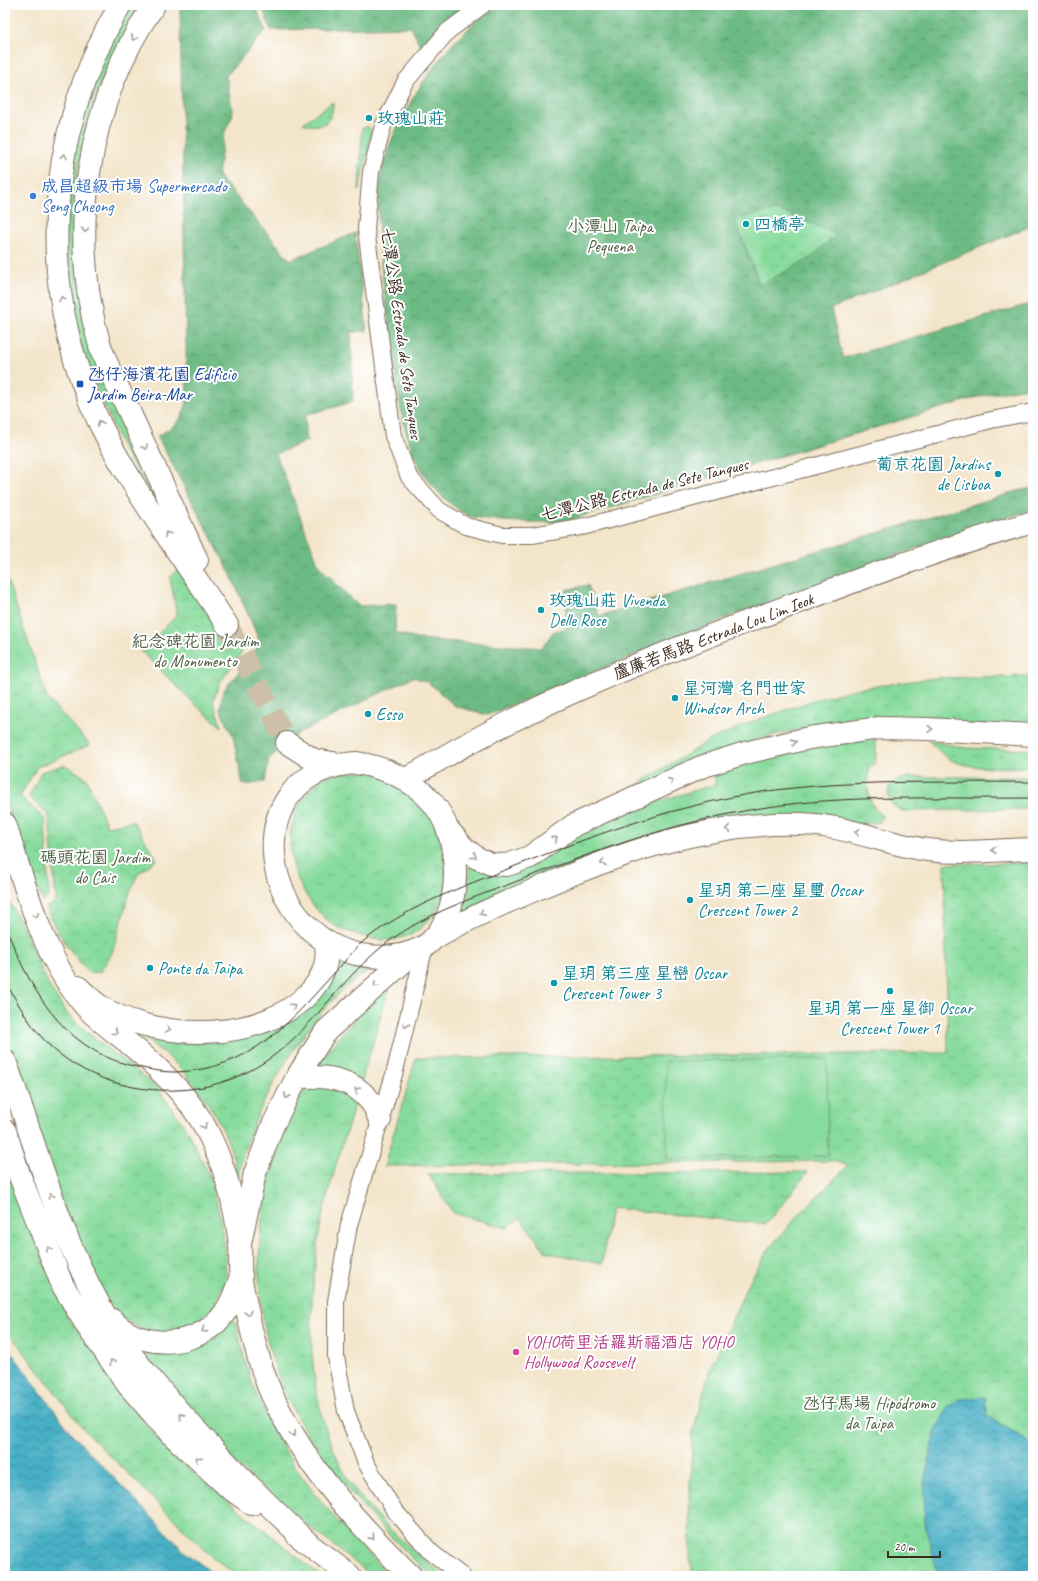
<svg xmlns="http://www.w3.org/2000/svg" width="1038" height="1581" viewBox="0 0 1038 1581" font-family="Caveat,'LXGW WenKai TC',sans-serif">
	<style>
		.grass { fill: url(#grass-tufts); stroke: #61825d }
		.forest { fill: url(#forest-crowns); stroke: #547251 }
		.park { fill: url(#park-crowns); stroke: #61825d }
		.pitch { fill: #87db9c; stroke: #61825d }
		.water { fill: url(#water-waves); stroke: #416d72 }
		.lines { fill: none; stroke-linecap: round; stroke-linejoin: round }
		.secondary-tunnel { stroke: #cec0a8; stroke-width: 22; stroke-dasharray: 22 11; stroke-linecap: butt }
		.street-casing { stroke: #7b6b5a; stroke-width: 18 }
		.secondary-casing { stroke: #7b6b5a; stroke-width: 24 }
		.primary-casing { stroke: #7b6b5a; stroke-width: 24 }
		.street { stroke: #fff; stroke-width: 16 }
		.secondary { stroke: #fff; stroke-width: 22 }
		.primary { stroke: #fff; stroke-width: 22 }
		.tram { stroke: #3b2a1e; stroke-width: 1 }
		.oneway { stroke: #a79f9a }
		.culture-dot { fill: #0f9aa8; stroke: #fff; stroke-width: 1.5 }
		.shop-dot { fill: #3f7fe0; stroke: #fff; stroke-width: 1.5 }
		.transit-dot { fill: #1a4fb4; stroke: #fff; stroke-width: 1.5 }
		.hotel-dot { fill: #d1479c; stroke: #fff; stroke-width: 1.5 }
		.labels { text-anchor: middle; stroke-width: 4; stroke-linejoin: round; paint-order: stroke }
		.culture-label { font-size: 17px; fill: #0d838f; stroke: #fff; text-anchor: start }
		.shop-label { font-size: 17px; fill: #366cbe; stroke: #fff; text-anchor: start }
		.park-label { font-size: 17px; fill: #525f44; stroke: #fff }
		.street-label { font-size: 17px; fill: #3b2a1e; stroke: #fff }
		.transit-label { font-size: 17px; fill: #164399; stroke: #fff; text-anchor: start }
		.hotel-label { font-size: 17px; fill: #b23c85; stroke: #fff; text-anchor: start }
	</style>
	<defs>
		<pattern id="grass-tufts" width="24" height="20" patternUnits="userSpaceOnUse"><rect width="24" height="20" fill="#87db9c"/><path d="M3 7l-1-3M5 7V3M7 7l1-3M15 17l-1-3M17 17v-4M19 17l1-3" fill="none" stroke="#75bc86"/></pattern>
		<pattern id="forest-crowns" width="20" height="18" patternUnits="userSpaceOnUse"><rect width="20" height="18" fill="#6dbb84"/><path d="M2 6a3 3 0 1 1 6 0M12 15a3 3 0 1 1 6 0" fill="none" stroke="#5b986b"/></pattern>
		<pattern id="park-crowns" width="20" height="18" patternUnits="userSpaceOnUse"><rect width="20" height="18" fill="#87db9c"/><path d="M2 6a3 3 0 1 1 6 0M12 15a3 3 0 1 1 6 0" fill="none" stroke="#75bc86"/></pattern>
		<pattern id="water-waves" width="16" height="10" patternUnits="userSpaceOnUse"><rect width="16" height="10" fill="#47b0c6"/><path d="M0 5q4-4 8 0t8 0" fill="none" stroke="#3c8fa0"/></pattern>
	</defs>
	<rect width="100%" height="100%" fill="#fff"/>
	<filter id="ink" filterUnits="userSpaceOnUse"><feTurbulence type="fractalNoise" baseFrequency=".025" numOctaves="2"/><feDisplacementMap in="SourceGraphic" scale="8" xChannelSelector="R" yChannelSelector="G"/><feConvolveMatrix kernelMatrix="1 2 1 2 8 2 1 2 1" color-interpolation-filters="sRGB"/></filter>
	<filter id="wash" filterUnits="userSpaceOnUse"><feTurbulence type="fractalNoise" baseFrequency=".012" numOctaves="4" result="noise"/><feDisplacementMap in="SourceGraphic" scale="16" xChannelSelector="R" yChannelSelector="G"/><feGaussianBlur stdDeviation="0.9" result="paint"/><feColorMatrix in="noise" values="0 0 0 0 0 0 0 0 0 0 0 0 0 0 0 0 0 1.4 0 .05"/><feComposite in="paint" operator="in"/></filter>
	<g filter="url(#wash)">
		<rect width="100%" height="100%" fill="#f3e5ca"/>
		<path class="grass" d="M129,5H140C101,68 77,136 74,211C74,229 76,247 76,266L211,596L122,447L84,357L73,317L65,242L71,150L102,53Z
			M333,102C333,123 322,130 303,123Z
			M368,126L372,132L359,191L362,129Z
			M5,573L47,698L90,745L37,767L20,796L45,819L49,896L43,902L21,852L5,798Z
			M875,739C876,746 877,754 875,761C874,764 871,766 870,769C864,785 869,806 882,816L880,822L866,824H731L455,919L468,894L469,867H490L629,810L716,784L713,773L775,752Z
			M928,740L965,748L1033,750V767C1009,767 970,771 949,759C941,754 935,747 928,740Z
			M376,771C392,781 411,790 424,803C436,814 447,863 446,880C446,886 444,895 441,900C437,913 424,927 412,934C393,943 372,941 354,933C347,931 340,929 334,925C295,898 275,838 304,798C310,790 319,778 328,776C343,772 361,772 376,771Z
			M908,777H1033V809L902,811C891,806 886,798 889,787L898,780Z
			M5,894L20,921L50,988L68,1015L88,1033L157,1087L188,1132L209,1175L218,1208L225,1249L226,1281L212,1309L189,1326L168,1332L145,1330L124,1320L104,1298L72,1232L5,1042Z
			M331,954L354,964L373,968C314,998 243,1120 237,1185C236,1177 235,1169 234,1161C226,1123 192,1076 163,1052C155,1046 146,1040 138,1034L184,1042H225L279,1023Z
			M392,978C378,1026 364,1073 350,1120C341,1150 331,1179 324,1209C319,1228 317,1248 315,1267C307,1337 310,1407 343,1470C362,1508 411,1550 445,1576C442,1576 437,1577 434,1576C424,1573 371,1516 361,1504C325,1464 292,1419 275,1367C241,1266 263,1147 323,1059C343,1030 369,1004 392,978Z
			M808,1172L766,1224L611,1208L602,1264L546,1252L520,1218L507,1228L453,1213L428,1174Z
			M231,1321H234L236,1323C257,1433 313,1500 391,1576H372L301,1520L249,1476L209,1438L141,1350L143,1349C173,1363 214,1348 231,1321Z"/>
		<path class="forest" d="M184,5H255L266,30L226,76L233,114L224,134L218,175L290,260L355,233L367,331L351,332L353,402L305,415L307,441L276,454L319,566L359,606L396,604L395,632L416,639L542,648L553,632L566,628V590L588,585L599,616L1021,490L1033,488V509L930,543L734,615L487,715L455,706L428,682L413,677L301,732L290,740L269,759L265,782L243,785L233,736L220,709L223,691L252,656L260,642L229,571L157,436C173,428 183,420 187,402L180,10Z
			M261,5H467L421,47L411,27L271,30Z
			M502,5H1033V225L831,309L843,358L1033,303V387L981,396L563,522C535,522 509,523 481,518C476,517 470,517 465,514C444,501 426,482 416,459C400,426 398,386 393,350C385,294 374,238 380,181C388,123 449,30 502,5Z"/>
		<path class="park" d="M779,210C799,220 819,225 837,236L828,241L811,258L760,285L735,219L765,212Z
			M183,563L242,652L220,682L213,702L222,727L198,707L141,651L177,615L170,578Z
			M1033,676V727L860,720L817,725L757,739L603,806L708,741L751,722L811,701L855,689L935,678Z
			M65,765L86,778L107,826L133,821L157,859L138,874L130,892L112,953L100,972L89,973C71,952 56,933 46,908L56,902L49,815L29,797L41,772Z
			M1033,863V1576H693L690,1557L689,1500L693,1433L709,1372L747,1286L768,1250L793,1221L848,1165L832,1161L384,1166L416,1058L948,1053L944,864Z
			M5,1162L33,1236L67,1316L167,1451L321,1576H237L208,1553L86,1432L7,1330L5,1325Z"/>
		<path class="pitch" d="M827,1059L828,1156L667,1159L666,1061Z"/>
		<path class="water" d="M5,1344L72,1434L184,1551L216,1576H5Z
			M985,1397L987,1415L1033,1445V1576H939L937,1572L925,1524L924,1494L928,1461L937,1428L949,1406L960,1399Z"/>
	</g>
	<g filter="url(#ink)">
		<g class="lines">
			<path class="secondary-tunnel" d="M227,625L287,743"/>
			<g class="street-casing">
				<path id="street" d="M483,5L448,31L405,82L383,126L371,172L366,229L393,436L409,477L439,510L466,526L502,535H532L586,526L991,420L1033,412
					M425,946L395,1071L349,1225L336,1301V1357L346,1411L366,1463L394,1510L431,1552L462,1576"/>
			</g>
			<g class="secondary-casing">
				<path id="secondary" d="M120,5C45,135 34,287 100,424C135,495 184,559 227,625
					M154,5C87,102 67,233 100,346C107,367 119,389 128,409C151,460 174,510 197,560
					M287,743L314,760L340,764
					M356,763C385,767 413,780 432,802C459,833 463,897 440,930C435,937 431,943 423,947C402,958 379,959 356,954C256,929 237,771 356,763Z
					M405,780C518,710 641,661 765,615C853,581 942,548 1033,522
					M447,828L464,848L477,858L491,864L507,865L530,857L574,825L701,767L745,753L809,738L880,728L928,729L1033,735
					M434,938C465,920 497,906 530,892C615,855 706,821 801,824C841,825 873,839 911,847C949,856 994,850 1033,849
					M78,987C86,995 95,1004 106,1010C164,1041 264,1043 311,991C323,977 330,960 325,941
					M297,1077C324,1076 351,1077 370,1101C375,1106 377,1114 380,1120
					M240,1244L255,1173L273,1125L297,1077L326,1031L412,954"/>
			</g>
			<g class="primary-casing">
				<path id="primary" d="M5,824C25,885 43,960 87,1008C102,1024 121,1036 138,1051C163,1072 189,1098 205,1127C225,1164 235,1203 240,1245C241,1256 239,1268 241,1280C248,1316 257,1362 272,1395C305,1466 356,1522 411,1576
					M5,1061C36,1144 57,1230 101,1308C118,1340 140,1366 163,1393C208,1446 258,1495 308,1543
					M5,1131L19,1174L62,1284L89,1329L128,1385L170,1433L227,1486L252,1504
					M112,1320C138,1348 188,1349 217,1322C230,1309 235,1293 241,1276
					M297,1535L350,1576"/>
			</g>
			<use href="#street" class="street"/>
			<use href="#secondary" class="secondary"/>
			<use href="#primary" class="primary"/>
			<path class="tram" d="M5,925C28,986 61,1047 129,1065C145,1069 160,1072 176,1072C252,1069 288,1024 336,971C344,963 351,953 359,945C374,932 392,921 408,912C447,891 488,877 528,861C605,831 679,805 761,792C851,779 943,783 1033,782
				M5,981C18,1004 32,1029 51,1047C92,1084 150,1097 203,1087C303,1067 325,982 401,933C439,908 485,894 528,877C607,847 677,822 761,808C850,794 943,799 1033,798"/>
		</g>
		<defs><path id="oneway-chevron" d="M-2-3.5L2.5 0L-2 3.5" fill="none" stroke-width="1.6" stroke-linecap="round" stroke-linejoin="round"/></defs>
		<g class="oneway">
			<use href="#oneway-chevron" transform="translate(134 38) rotate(119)"/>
			<use href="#oneway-chevron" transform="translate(64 156) rotate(-80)"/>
			<use href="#oneway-chevron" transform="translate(85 230) rotate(91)"/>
			<use href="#oneway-chevron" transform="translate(62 299) rotate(-99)"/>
			<use href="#oneway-chevron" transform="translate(100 423) rotate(-115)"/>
			<use href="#oneway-chevron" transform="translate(145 447) rotate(65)"/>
			<use href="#oneway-chevron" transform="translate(167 534) rotate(-123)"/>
			<use href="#oneway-chevron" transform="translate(930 729) rotate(3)"/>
			<use href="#oneway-chevron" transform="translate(794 742) rotate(-13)"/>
			<use href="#oneway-chevron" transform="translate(671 781) rotate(-24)"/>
			<use href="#oneway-chevron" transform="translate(728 829) rotate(173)"/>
			<use href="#oneway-chevron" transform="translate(857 832) rotate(-169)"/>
			<use href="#oneway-chevron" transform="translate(555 839) rotate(-37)"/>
			<use href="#oneway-chevron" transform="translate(994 850) rotate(179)"/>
			<use href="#oneway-chevron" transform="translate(474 856) rotate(34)"/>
			<use href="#oneway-chevron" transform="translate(603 863) rotate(160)"/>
			<use href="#oneway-chevron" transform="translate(482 913) rotate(156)"/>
			<use href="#oneway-chevron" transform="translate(36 915) rotate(70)"/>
			<use href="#oneway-chevron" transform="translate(376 985) rotate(137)"/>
			<use href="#oneway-chevron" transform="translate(293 1006) rotate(-37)"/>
			<use href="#oneway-chevron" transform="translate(406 1025) rotate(104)"/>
			<use href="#oneway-chevron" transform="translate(168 1029) rotate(10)"/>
			<use href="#oneway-chevron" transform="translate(115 1032) rotate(39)"/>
			<use href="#oneway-chevron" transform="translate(357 1090) rotate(-146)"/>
			<use href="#oneway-chevron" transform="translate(287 1096) rotate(116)"/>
			<use href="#oneway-chevron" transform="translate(204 1126) rotate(60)"/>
			<use href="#oneway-chevron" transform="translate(51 1196) rotate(-110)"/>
			<use href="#oneway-chevron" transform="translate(49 1249) rotate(-112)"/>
			<use href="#oneway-chevron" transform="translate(248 1313) rotate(78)"/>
			<use href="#oneway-chevron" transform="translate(204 1330) rotate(147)"/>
			<use href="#oneway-chevron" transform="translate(112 1362) rotate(-126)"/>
			<use href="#oneway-chevron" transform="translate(182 1416) rotate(-132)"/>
			<use href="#oneway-chevron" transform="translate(293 1434) rotate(62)"/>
			<use href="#oneway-chevron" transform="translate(198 1459) rotate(-137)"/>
			<use href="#oneway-chevron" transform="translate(372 1537) rotate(48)"/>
		</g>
	</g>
	<g class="culture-dot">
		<circle cx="369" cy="118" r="4"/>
		<circle cx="746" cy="224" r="4"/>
		<circle cx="998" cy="474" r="4"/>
		<circle cx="541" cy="610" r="4"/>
		<circle cx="675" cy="698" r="4"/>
		<circle cx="368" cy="714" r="4"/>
		<circle cx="690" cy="900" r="4"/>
		<circle cx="150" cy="968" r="4"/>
		<circle cx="554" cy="983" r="4"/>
		<circle cx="890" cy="991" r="4"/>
	</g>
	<circle class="shop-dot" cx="33" cy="196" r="4"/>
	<rect class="transit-dot" x="76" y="380" width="8" height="8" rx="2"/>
	<circle class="hotel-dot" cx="516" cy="1352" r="4"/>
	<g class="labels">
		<g class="culture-label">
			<text x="377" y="124">玫瑰山莊</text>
			<text x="754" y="230">四橋亭</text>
			<text x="990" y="470" text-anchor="end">葡京花園 Jardins<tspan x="990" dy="20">de Lisboa</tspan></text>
			<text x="549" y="606">玫瑰山莊 Vivenda<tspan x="549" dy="20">Delle Rose</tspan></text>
			<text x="683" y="694">星河灣 名門世家<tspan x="683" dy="20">Windsor Arch</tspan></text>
			<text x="376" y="720">Esso</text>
			<text x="698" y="896">星玥 第二座 星璽 Oscar<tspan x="698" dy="20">Crescent Tower 2</tspan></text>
			<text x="158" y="974">Ponte da Taipa</text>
			<text x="562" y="979">星玥 第三座 星巒 Oscar<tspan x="562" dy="20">Crescent Tower 3</tspan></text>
			<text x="890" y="1014" text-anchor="middle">星玥 第一座 星御 Oscar<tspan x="890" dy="20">Crescent Tower 1</tspan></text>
		</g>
		<g class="shop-label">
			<text x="41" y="192">成昌超級市場 Supermercado<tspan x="41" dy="20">Seng Cheong</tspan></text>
		</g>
		<g class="park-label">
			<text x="610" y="232">小潭山 Taipa<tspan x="610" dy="20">Pequena</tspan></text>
			<text x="195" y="647">紀念碑花園 Jardim<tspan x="195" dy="20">do Monumento</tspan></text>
			<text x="95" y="863">碼頭花園 Jardim<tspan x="95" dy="20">do Cais</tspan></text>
			<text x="869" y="1409">氹仔馬場 Hipódromo<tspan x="869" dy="20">da Taipa</tspan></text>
		</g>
		<g class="street-label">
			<text transform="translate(402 333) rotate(82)" y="6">七潭公路 Estrada de Sete Tanques</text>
			<text transform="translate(644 489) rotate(-14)" y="6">七潭公路 Estrada de Sete Tanques</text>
			<text transform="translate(713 636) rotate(-21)" y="6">盧廉若馬路 Estrada Lou Lim Ieok</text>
		</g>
		<g class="transit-label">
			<text x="88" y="380">氹仔海濱花園 Edificio<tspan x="88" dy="20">Jardim Beira-Mar</tspan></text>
		</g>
		<g class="hotel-label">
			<text x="524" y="1348">YOHO荷里活羅斯福酒店 YOHO<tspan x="524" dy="20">Hollywood Roosevelt</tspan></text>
		</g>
	</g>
	<rect width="1038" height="1581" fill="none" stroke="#fff" stroke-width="20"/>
	<path d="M888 1551v6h52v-6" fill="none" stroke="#3b2a1e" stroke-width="2"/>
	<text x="894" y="1551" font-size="12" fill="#3b2a1e" stroke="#ffffff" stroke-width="3" paint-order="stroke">20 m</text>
</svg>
